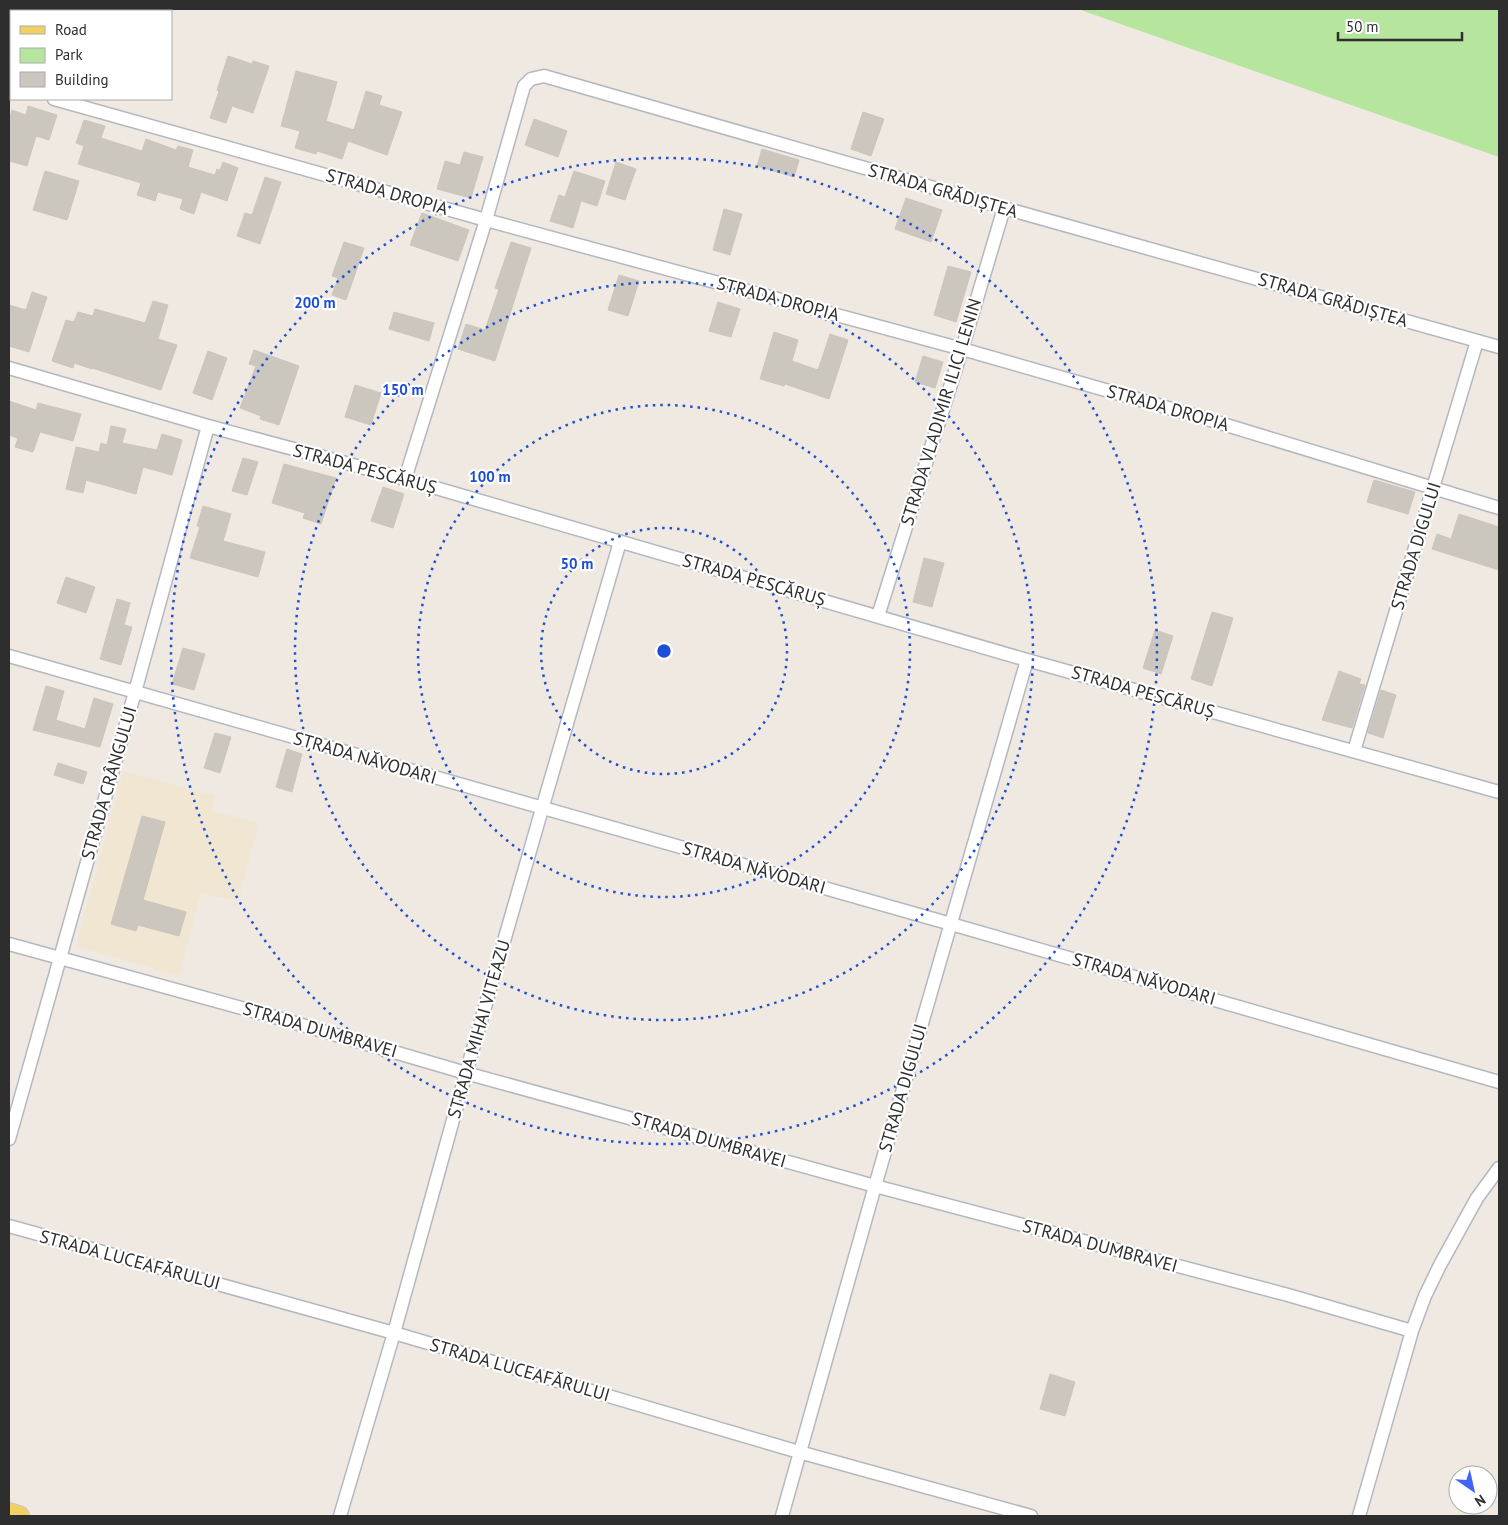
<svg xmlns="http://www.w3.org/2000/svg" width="1508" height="1525" viewBox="0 0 1508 1525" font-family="'PT Sans',sans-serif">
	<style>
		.education { fill: #f0e6d1 }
		.green { fill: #b6e59e }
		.building { fill: #cbc7bf; stroke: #cbc5ba }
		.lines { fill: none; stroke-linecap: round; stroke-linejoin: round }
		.minor-casing { stroke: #b4b7c1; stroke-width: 15 }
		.primary-casing { stroke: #c9c9c9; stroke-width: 22 }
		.minor { stroke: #fff; stroke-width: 12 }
		.primary { stroke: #f2d163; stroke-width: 20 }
		.ring { fill: none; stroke: #1d4ed8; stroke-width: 2.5; stroke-dasharray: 2.5 5 }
		.labels { text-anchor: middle; stroke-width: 4.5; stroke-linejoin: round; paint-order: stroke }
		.street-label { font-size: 18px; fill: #2e2e2e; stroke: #fff }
		.centre { fill: #1d4ed8; stroke: #fff; stroke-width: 2.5 }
		.ring-label { font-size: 15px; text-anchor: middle; font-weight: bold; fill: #1d4ed8; stroke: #fff; stroke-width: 4.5; stroke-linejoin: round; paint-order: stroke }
	</style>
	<rect width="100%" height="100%" fill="#efe9e1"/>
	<path class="education" d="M123,771L215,796L212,811L259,823L238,901L201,893L179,976L76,946Z"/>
	<path class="green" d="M1078,9H1499V157Z"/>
	<path class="building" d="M228,56L252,64L253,61L269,66L253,113L232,106L226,123L210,118L219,91L217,90Z
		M296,71L337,82L326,121L354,130L366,91L382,96L379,105L402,112L387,155L348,141L342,159L317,151L316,154L295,148L300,131L281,126Z
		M28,106L57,115L49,140L36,136L27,166L9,161V121L12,110L26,115Z
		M863,112L884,119L871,156L851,149Z
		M534,119L567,131L558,157L525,145Z
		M84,120L105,126L101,138L142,151L146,139L176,150L178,146L193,150L188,167L215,175L217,169L220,170L223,162L238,168L227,201L201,192L194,214L180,209L183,199L158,192L155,201L137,195L141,183L78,164L84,146L76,143Z
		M762,149L799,160L794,177L757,166Z
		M464,152L483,157L471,198L437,189L445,161L460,165Z
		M616,162L636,169L625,200L606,194Z
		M45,171L79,181L67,220L33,210Z
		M574,171L605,181L597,206L581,201L573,228L550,221L559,195L565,197Z
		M265,177L281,182L260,244L237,236L245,213L252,215Z
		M906,198L942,210L931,242L895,229Z
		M724,209L742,214L730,255L713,250Z
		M422,213L469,230L458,261L410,245Z
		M344,242L364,248L346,300L332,295L338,278L332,276Z
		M511,242L531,248L495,361L458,349L466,324L485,330L499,289L495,288Z
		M948,266L971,272L956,322L934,315Z
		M619,275L639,281L628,316L608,310Z
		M32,292L47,297L29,352L9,346V305L26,310Z
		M153,301L168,305L158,339L177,345L161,390L92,368V369L74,363L73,368L52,361L66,320L74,322L78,312L93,316L95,309L145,323Z
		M718,302L740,309L731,337L709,331Z
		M394,312L434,323L429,341L389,329Z
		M774,332L798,340L792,361L818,370L830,334L848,340L829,399L785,384L784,386L760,379Z
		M254,350L299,366L279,425L260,419L261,416L240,408L256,366L249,364Z
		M208,351L227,358L212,400L193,393Z
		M923,356L943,362L935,388L915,382Z
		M355,385L381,393L371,425L345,417Z
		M9,401L36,410L38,403L81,414L73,441L40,432L33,452L15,447L18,438L9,435Z
		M111,426L126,429L122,443L157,450L162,434L182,440L172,475L143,467L136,494L86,480L83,493L66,489L76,447L99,452L101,443L107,445Z
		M243,458L258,462L247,495L232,491Z
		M284,464L336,478L321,524L303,518L305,513L272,503Z
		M1374,480L1415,492L1408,514L1367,502Z
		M383,487L404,494L393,528L371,521Z
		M203,506L231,514L223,541L265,552L258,577L190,558L200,527L197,526Z
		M1459,514L1499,527V570L1432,549L1437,534L1451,539Z
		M924,558L944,563L932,607L913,602Z
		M66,577L95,587L86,613L57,603Z
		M117,599L130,603L124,625L132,627L121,665L100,659Z
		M1212,612L1233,618L1212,686L1191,679Z
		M1155,630L1173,636L1161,674L1143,668Z
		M183,648L205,654L194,690L172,684Z
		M1339,671L1361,679L1359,684L1365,685L1352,728L1322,720Z
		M46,686L64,691L56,720L85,729L94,698L113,704L100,747L33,730Z
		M1381,690L1396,695L1383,738L1368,733Z
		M215,733L231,737L220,773L204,768Z
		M287,749L302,754L292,792L276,787Z
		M58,763L87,772L83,784L54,775Z
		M142,816L165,822L143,900L186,912L179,936L138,925L136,931L111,924Z
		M1050,1374L1075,1382L1065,1416L1040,1409Z"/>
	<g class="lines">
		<g class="minor-casing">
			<path id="minor" d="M32,11L33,9
				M9,82L11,75
				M54,99L486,220L962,349L1200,417L1499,508
				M9,368L208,426L405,479L1027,660L1499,792
				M405,479L486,220L524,86L531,79L544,76L1004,208L1499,347
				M878,616L962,349L1004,208
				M9,656L951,924L1499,1082
				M1354,751L1477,341
				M9,944L278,1018L466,1073L875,1186L1288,1295L1412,1331
				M9,1139L135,692L208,426
				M9,1226L394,1333L799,1452L1031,1516
				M340,1516L394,1333L466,1073L542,809L620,542
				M782,1516L875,1186L1027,660
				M1359,1516L1412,1331L1425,1296L1440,1265L1477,1198L1499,1168"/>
		</g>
		<g class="primary-casing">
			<path id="primary" d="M9,1513L19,1516"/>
		</g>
		<use href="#minor" class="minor"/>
		<use href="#primary" class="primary"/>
	</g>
	<g class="ring">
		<circle cx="664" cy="651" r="123"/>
		<circle cx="664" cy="651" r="246"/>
		<circle cx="664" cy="651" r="369"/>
		<circle cx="664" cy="651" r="493"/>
	</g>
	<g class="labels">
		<g class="street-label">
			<text transform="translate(943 191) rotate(16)" y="6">STRADA GRĂDIȘTEA</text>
			<text transform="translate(387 192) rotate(16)" y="6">STRADA DROPIA</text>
			<text transform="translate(778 299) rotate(15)" y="6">STRADA DROPIA</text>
			<text transform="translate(1333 300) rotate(16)" y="6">STRADA GRĂDIȘTEA</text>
			<text transform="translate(1168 408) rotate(16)" y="6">STRADA DROPIA</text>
			<text transform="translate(941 412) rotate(-73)" y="6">STRADA VLADIMIR ILICI LENIN</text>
			<text transform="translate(365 469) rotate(15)" y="6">STRADA PESCĂRUȘ</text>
			<text transform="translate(1416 546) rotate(-73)" y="6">STRADA DIGULUI</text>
			<text transform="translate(754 580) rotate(16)" y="6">STRADA PESCĂRUȘ</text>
			<text transform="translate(1143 692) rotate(16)" y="6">STRADA PESCĂRUȘ</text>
			<text transform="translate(365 758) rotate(16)" y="6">STRADA NĂVODARI</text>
			<text transform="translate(109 783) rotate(-74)" y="6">STRADA CRÂNGULUI</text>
			<text transform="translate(754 868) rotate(16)" y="6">STRADA NĂVODARI</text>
			<text transform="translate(1144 979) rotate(16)" y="6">STRADA NĂVODARI</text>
			<text transform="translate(479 1029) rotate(-74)" y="6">STRADA MIHAI VITEAZU</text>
			<text transform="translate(320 1030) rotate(16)" y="6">STRADA DUMBRAVEI</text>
			<text transform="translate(903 1088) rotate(-74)" y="6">STRADA DIGULUI</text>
			<text transform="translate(709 1140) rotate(16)" y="6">STRADA DUMBRAVEI</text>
			<text transform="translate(1100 1246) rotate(15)" y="6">STRADA DUMBRAVEI</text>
			<text transform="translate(130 1260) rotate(15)" y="6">STRADA LUCEAFĂRULUI</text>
			<text transform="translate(520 1370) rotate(16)" y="6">STRADA LUCEAFĂRULUI</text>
		</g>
	</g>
	<circle cx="664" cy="651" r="8" class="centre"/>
	<g class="ring-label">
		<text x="315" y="308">200 m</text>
		<text x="403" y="395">150 m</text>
		<text x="490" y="482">100 m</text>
		<text x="577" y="569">50 m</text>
	</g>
	<rect width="1508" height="1525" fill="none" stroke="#2e2e2e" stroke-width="20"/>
	<rect x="10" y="10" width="162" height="90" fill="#ffffff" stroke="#ababab"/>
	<rect x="20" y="26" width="25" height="8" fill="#f2d163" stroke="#ababab"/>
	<text x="55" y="35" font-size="15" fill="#2e2e2e">Road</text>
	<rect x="20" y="48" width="25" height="15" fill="#b6e59e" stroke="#ababab"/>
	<text x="55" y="60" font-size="15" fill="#2e2e2e">Park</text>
	<rect x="20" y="72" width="25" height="15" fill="#cbc7bf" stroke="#ababab"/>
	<text x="55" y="85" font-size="15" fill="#2e2e2e">Building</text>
	<g transform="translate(1473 1490) rotate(146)"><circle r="24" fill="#ffffff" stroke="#ababab"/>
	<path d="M0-4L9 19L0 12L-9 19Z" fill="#4264fb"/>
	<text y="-8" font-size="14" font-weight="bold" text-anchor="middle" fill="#2e2e2e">N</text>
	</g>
	<path d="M1338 32v8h124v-8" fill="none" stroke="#2e2e2e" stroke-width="2.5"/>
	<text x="1346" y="32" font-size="15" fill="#2e2e2e" stroke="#ffffff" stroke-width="4" paint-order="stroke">50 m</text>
</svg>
